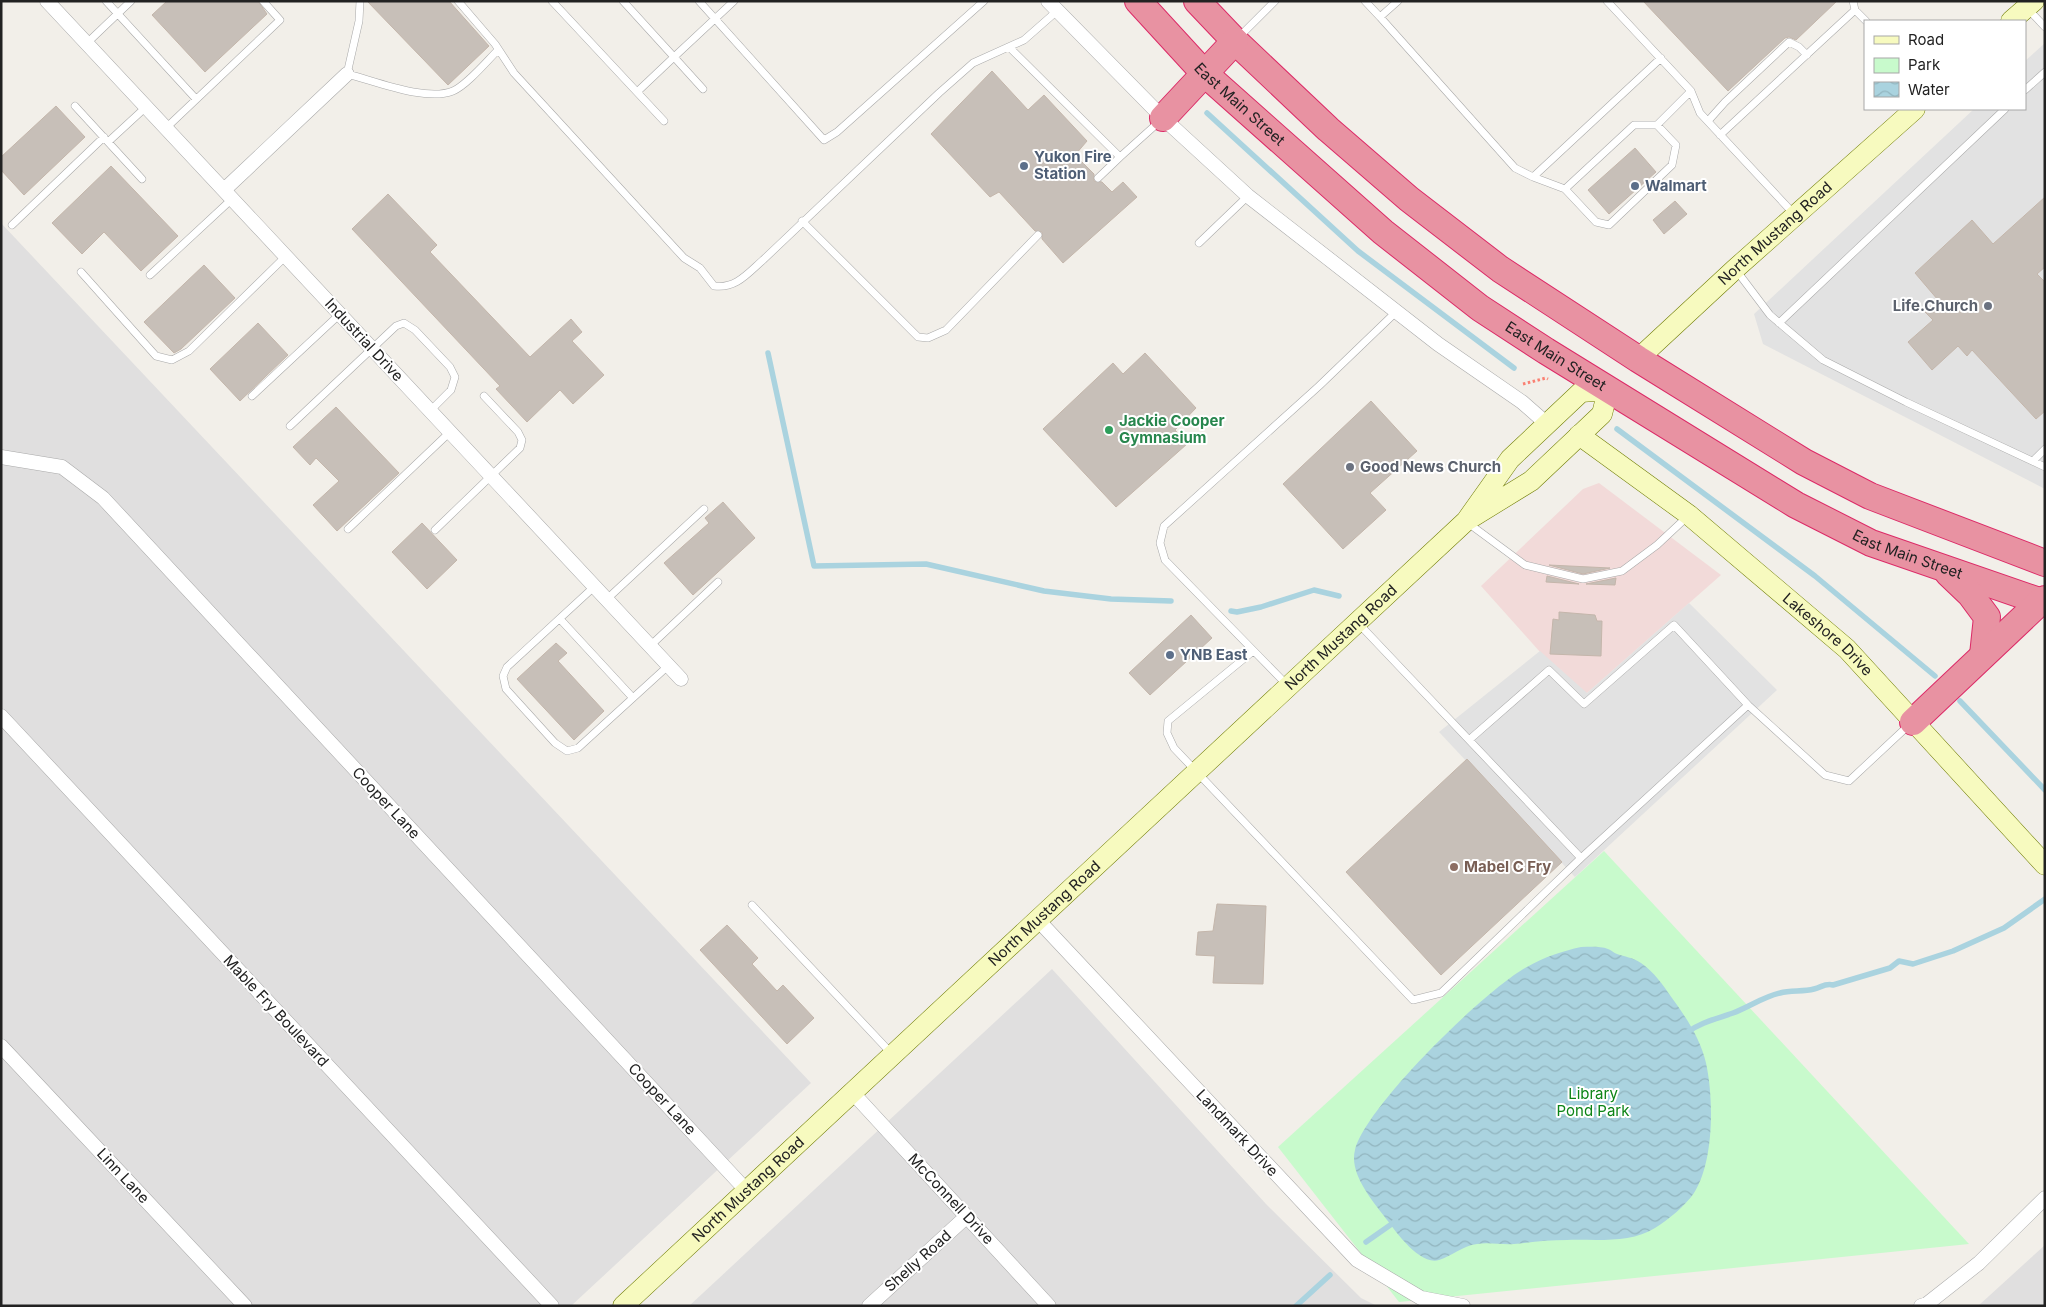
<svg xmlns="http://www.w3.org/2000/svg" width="2046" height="1307" viewBox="0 0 2046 1307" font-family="Inter,sans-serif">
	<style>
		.residential { fill: #e0dfdf }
		.commercial { fill: #f2dad9 }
		.park { fill: #c8facc }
		.parking { fill: #e2e2e2 }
		.water { fill: url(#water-waves) }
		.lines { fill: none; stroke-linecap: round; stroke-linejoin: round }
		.stream { stroke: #aad3df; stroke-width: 5.5 }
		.building { fill: #c7bfb8; stroke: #c4b6ab }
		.lane-casing { stroke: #a9a9a9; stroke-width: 8 }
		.street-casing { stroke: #a9a9a9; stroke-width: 15 }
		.secondary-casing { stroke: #707d05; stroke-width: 21 }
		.highway-casing { stroke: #dc2a67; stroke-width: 28 }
		.path { stroke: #fa8072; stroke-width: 3; stroke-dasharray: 2.5 2.5; stroke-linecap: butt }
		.lane { stroke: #fff; stroke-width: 7 }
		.street { stroke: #fff; stroke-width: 14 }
		.secondary { stroke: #f7fabf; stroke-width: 20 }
		.highway { stroke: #e892a2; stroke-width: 26 }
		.service-dot { fill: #5c6f8a; stroke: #fff; stroke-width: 2 }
		.worship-dot { fill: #6b7280; stroke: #fff; stroke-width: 2 }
		.leisure-dot { fill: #2e9e5b; stroke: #fff; stroke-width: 2 }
		.education-dot { fill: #8d6e63; stroke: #fff; stroke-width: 2 }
		.labels { text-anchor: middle; stroke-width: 4; stroke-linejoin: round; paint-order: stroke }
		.street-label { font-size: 15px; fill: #222; stroke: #fff }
		.service-label { font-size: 15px; font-weight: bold; fill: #4e5e75; stroke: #fff; text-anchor: start }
		.worship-label { font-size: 15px; font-weight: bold; fill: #5b616d; stroke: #fff; text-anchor: end }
		.leisure-label { font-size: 15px; font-weight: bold; fill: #27864d; stroke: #fff; text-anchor: start }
		.education-label { font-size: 15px; font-weight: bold; fill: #785e54; stroke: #fff; text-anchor: start }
		.park-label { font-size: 15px; fill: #0c8416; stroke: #fff }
	</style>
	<defs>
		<pattern id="water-waves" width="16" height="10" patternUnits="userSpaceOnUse" patternTransform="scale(1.25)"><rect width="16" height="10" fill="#aad3df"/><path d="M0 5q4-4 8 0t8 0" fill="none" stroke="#92b5bf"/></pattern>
	</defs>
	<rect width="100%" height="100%" fill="#f2efe9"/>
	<path class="residential" d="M1,223L811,1083L571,1306H1Z
		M1052,969L1266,1204L1361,1298L1377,1306H689Z
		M2045,1245V1306H1978Z"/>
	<path class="commercial" d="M1599,483L1721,575L1587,693L1578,690L1540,652L1481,586L1583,489Z"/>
	<path class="park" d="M1604,851L1969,1244L1399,1302L1278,1147Z"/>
	<path class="parking" d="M2045,43V489L1763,344L1754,314L1974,109H2025V61Z
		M1689,603L1777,690L1575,877L1439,732L1540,651L1587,693Z"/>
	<path class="water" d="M1581,947C1590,947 1600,946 1608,949C1611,950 1614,953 1617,954C1625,957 1632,957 1641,963C1654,972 1663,985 1672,998C1686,1017 1701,1040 1706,1063C1714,1099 1714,1162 1694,1193C1685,1206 1668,1220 1655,1228C1630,1244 1595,1239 1567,1240C1549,1240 1532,1242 1514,1244C1502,1245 1489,1242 1477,1244C1462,1246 1452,1256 1439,1260C1419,1266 1394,1229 1384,1216C1371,1199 1349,1173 1355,1150C1365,1107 1487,988 1527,967C1544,957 1563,951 1581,947Z"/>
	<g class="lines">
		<path class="stream" d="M1207,113L1358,251L1514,368
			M768,353L814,566L926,564L1044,591L1111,599L1171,601
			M1617,429L1815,576L1935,676
			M1231,611L1237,612L1261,607L1314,590L1339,596
			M1960,701L2045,790
			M1686,1033C1701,1022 1716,1019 1733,1013C1749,1007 1763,997 1780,993C1791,990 1803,992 1814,989C1822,987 1825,983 1833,985L1890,968L1899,961L1913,964L1953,951L2004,928L2045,899
			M1366,1242L1396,1221
			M1296,1306L1330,1275"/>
	</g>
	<path class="building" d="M167,1H258L267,14L205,72L152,15Z
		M367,1H449L489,46L448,85Z
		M1643,1H1837L1796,40L1789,37L1785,38L1728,91Z
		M992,71L1028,110L1044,95L1087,141L1075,155L1094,174V181L1102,182L1112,192L1123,182L1137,197L1063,263L1042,239V232L1035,231L999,192L990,197L931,134Z
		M56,106L85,137L24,195L1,170V157Z
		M1635,148L1656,172L1609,214L1588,190Z
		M111,166L178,236L141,271L104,232L82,254L52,223Z
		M388,194L437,245L430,252L530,357L571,319L582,332L572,341L604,375L573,404L560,390L527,422L496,389L500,386L352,229Z
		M2045,197V267L2037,274L2045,282V411L2036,419L1972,350L1967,356L1958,346L1932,370L1908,342L1933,320L1925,312L1938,300L1915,273L1972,220L1993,244Z
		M1675,201L1687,214L1664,234L1653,220Z
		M204,265L235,298L181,349L174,353L144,322Z
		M258,323L288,355L240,401L210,369Z
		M1145,353L1196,408L1175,430L1187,444L1116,507L1043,429L1113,363L1123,374Z
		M1371,401L1417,451L1370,493L1386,510L1343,549L1283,484Z
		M336,407L399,473L337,531L313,505L339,481L316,458L310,465L293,447Z
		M723,502L755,538L693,595L664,563L709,523L705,518Z
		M422,523L457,560L427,589L392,552Z
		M1549,565L1610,568L1583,574Z
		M1547,576L1579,584L1546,582Z
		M1616,578L1615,585L1586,584Z
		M1559,612L1595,615L1597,621H1602L1601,656L1550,654L1553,619L1559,620Z
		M1191,615L1212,638L1150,695L1129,673Z
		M556,643L567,653L558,661L604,711L574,740L517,679Z
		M1467,759L1562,862L1441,975L1346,872Z
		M1217,904L1266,906L1263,984L1213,983L1215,956L1196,955L1198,932L1213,931Z
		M727,925L758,958L752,964L777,991L783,985L814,1018L787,1044L700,950Z"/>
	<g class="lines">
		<g class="lane-casing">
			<path id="lane" d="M106,1L196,99
				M360,1L359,21L347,74C375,81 426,102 453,91C467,85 487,61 498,50
				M458,1L495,44L514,73L684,258L700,268L714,286C736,289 748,273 763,260L939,93L973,63L1024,40L1057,11
				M552,1L664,121
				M623,1L674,57L734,1
				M699,1L824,140L837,132L984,1
				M1365,1L1380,17
				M1398,1L1380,17L1515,168L1533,177L1661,58
				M1607,1L1691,91L1700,113L1794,214
				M1853,1L1855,10
				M2028,9L2045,27
				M1238,38L1275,1
				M86,44L131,1
				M1010,48L1120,157L1160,121
				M2025,90L2045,72
				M637,92L674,57L703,89
				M75,106L142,179
				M1708,121L1725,102L1789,42L1799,47L1807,55
				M1657,125L1676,145L1672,165L1609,225L1596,222L1565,189L1634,125H1657L1691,91
				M166,128L280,20L263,1
				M1720,135L1855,10L1866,21
				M108,142L146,107
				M1533,177L1565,189
				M1098,178L1120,157
				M802,221L918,337L928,338L946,330L1038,235
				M12,225L104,137
				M1199,243L1248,196
				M1736,270L1770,315L1823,360L1906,402L2045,467
				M81,272L156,356L172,360L189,351L286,256
				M150,275L232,199
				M1779,323L2005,109
				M252,396L340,314
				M290,426L396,326L404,323L415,330L450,367L455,377L451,390L431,410
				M2033,461L2045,449
				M1468,523L1525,565L1583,579L1622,571L1657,545L1688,516
				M348,529L450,432
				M435,530L520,448L522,440L518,432L484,396
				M595,586L507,667L503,676L506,689L555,743L567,751L578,748L668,666
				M607,599L704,509
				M560,619L633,698
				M1359,624L1581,858L1748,705L1825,775L1849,781L1909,725
				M650,646L718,582
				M1252,652L1168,721L1167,733L1174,748L1413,1000L1441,993L1581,858
				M1288,686L1165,560L1160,543L1164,526L1319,386L1396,312
				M1469,740L1549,670L1584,704L1674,625L1748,705
				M752,905L892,1054"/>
		</g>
		<g class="street-casing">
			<path id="street" d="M47,1L681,679
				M1048,1L1163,118L1248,196L1438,344L1522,402L1547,424
				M224,190L347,74
				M1,457L62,467L103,498L746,1190
				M1,716L552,1306
				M1037,919L1357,1260L1421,1298L1463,1306
				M1,1046L245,1306
				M852,1092L1049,1306
				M869,1306L966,1217
				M1921,1306L1927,1304L1979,1263L2045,1198"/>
		</g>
		<g class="secondary-casing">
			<g id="secondary">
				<path d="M2011,21L2034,1"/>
				<path id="s1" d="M1638,359L1735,269L1915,109"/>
				<path id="s2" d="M1579,435L1689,515L1847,649L2045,865"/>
				<path id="s3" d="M623,1306L1466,521L1531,481L1602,414L1608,390L1581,392L1510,459L1466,521"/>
			</g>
		</g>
		<g class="highway-casing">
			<g id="highway">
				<path id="s4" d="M1138,1L1204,73L1383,232L1480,308L1546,351L1796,505L1871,543L2045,603"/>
				<path d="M1197,1L1235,41L1328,129L1409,199L1500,269L1638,359L1804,462L1870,496L2045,563"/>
				<path d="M1163,118L1235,41"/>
				<path d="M1948,573L1970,594L1987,617L1983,655"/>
				<path d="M1913,722L2040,602L2045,599"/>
			</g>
		</g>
		<path class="path" d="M1523,384L1546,378L1548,379"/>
		<use href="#lane" class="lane"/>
		<use href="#street" class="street"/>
		<use href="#secondary" class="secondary"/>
		<use href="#highway" class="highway"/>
	</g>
	<g class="service-dot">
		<circle cx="1024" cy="166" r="5"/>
		<circle cx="1635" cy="186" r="5"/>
		<circle cx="1170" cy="655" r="5"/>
	</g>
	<g class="worship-dot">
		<circle cx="1988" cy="306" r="5"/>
		<circle cx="1350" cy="467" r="5"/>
	</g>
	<circle class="leisure-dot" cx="1109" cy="430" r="5"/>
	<circle class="education-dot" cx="1454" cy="867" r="5"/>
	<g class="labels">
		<g class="street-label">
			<text dy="5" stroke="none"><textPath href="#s4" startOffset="145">East Main Street</textPath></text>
			<text dy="5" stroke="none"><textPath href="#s1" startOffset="186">North Mustang Road</textPath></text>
			<text transform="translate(364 340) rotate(47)" y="5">Industrial Drive</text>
			<text dy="5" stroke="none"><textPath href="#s4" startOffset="550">East Main Street</textPath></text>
			<text dy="5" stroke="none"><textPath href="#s4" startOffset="955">East Main Street</textPath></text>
			<text dy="5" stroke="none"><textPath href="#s2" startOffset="319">Lakeshore Drive</textPath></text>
			<text dy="5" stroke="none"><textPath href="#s3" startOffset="981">North Mustang Road</textPath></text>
			<text transform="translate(386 803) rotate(47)" y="5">Cooper Lane</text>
			<text dy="5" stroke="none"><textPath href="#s3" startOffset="576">North Mustang Road</textPath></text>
			<text transform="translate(276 1011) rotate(47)" y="5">Mable Fry Boulevard</text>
			<text transform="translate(662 1099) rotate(47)" y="5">Cooper Lane</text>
			<text transform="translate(1237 1133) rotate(47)" y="5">Landmark Drive</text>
			<text transform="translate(123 1176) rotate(47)" y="5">Linn Lane</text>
			<text dy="5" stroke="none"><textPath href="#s3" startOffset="171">North Mustang Road</textPath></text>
			<text transform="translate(951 1199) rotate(47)" y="5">McConnell Drive</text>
			<text transform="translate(918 1261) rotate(-42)" y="5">Shelly Road</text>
		</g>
		<g class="service-label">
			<text x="1034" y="162">Yukon Fire<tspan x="1034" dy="17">Station</tspan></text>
			<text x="1645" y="191">Walmart</text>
			<text x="1180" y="660">YNB East</text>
		</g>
		<g class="worship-label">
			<text x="1978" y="311">Life.Church</text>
			<text x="1360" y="472" text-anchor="start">Good News Church</text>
		</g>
		<g class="leisure-label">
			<text x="1119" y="426">Jackie Cooper<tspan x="1119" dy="17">Gymnasium</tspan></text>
		</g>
		<g class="education-label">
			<text x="1464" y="872">Mabel C Fry</text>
		</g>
		<g class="park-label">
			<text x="1593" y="1099">Library<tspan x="1593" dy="17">Pond Park</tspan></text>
		</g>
	</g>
	<rect width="2046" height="1307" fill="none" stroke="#222222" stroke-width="5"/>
	<rect x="1864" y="20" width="162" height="90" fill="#ffffff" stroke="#a7a7a7"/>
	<rect x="1874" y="36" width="25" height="8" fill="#f7fabf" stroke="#a7a7a7"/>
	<text x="1908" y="45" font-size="15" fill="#222222">Road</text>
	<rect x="1874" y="58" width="25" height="15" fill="#c8facc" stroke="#a7a7a7"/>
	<text x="1908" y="70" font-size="15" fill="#222222">Park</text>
	<rect x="1874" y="82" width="25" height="15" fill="url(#water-waves)" stroke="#a7a7a7"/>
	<text x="1908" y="95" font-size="15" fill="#222222">Water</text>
</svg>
